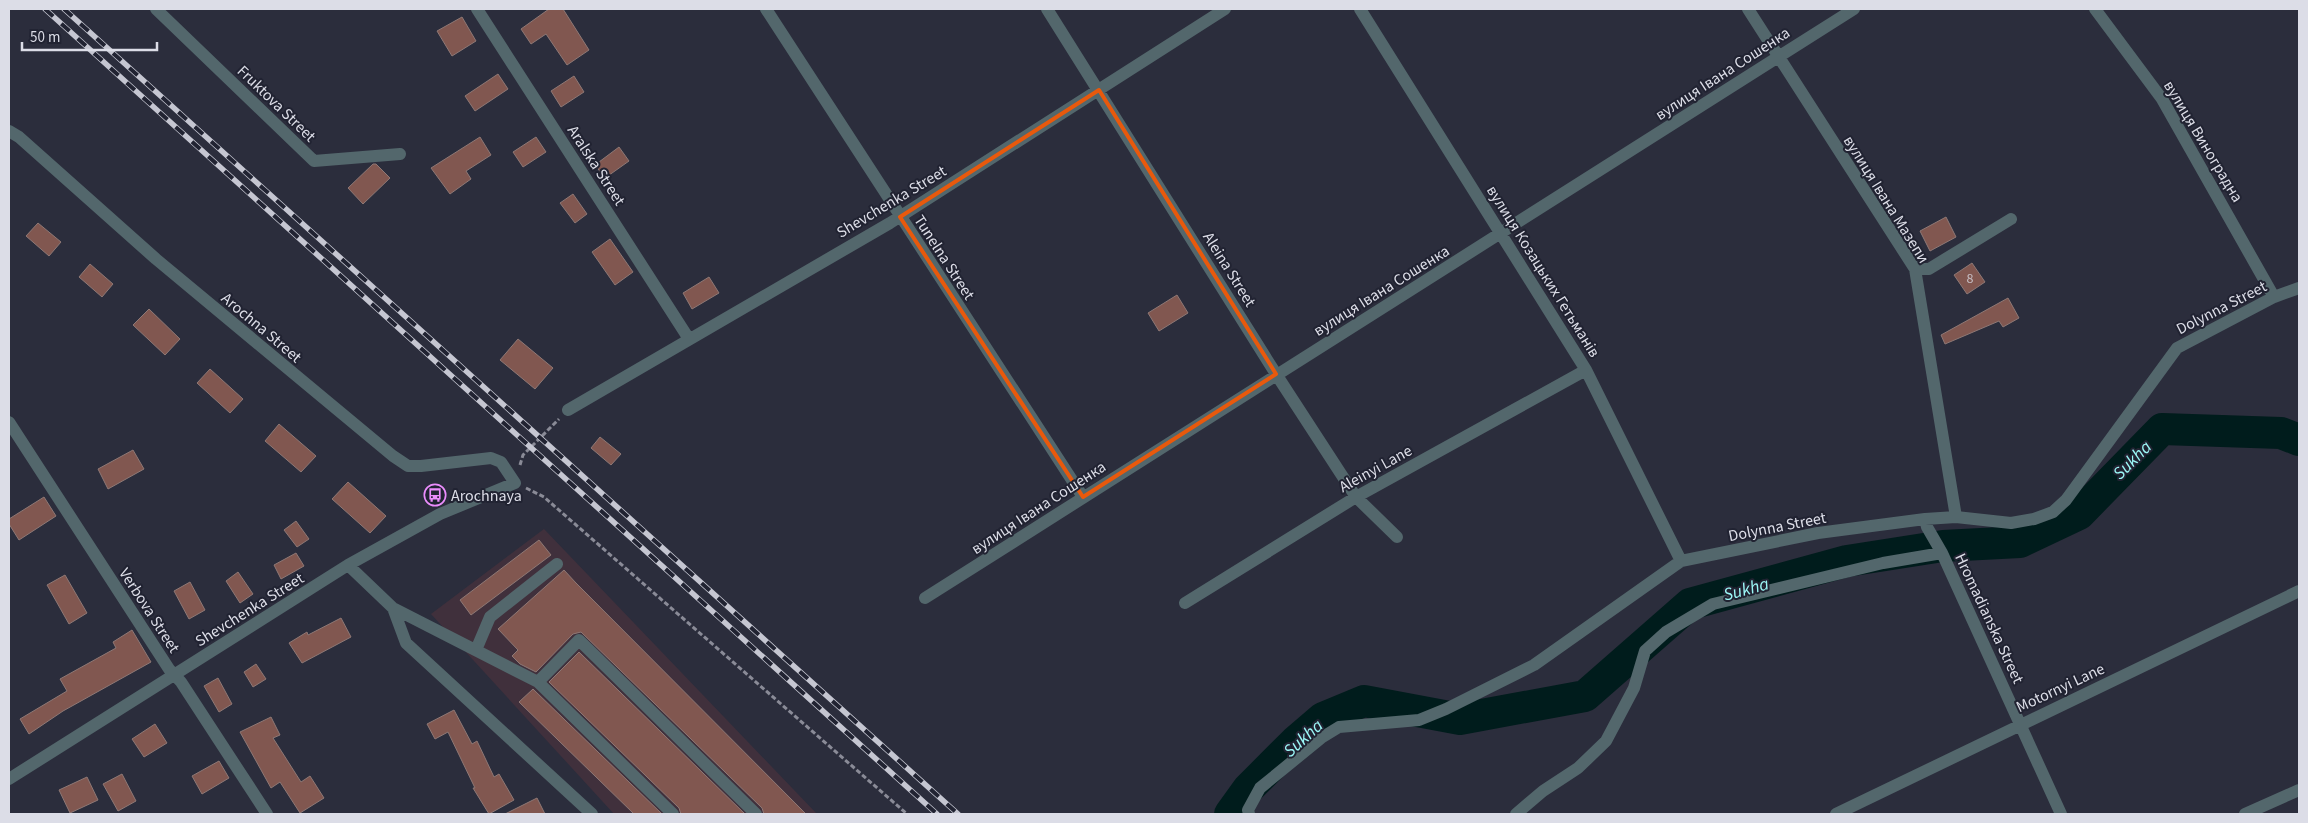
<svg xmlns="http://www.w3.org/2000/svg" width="2308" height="823" viewBox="0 0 2308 823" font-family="'Source Sans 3',sans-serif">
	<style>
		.commercial { fill: #40303c }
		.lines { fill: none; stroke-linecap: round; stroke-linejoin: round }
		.river { stroke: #001c1c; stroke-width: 32 }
		.building { fill: #815750; stroke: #8e7875 }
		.path { stroke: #8a8b97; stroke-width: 3; stroke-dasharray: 5 2.5; stroke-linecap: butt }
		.minor { stroke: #53676c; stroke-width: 12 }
		.rail-casing { stroke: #c5c6d1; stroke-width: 5.5 }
		.rail { stroke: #212332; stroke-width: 4; stroke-dasharray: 11; stroke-linecap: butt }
		.marked { fill: none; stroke: #e8590c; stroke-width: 4; stroke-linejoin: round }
		.labels { text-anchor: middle; stroke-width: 4; stroke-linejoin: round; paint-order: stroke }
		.number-label { font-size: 14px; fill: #c5bcc1 }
		.street-label { font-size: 16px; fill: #dcdde7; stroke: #212332 }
		.poi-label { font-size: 16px; fill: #dcdde7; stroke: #212332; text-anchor: start }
		.water-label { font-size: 18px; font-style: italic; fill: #9bf7f6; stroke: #212332 }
	</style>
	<rect width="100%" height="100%" fill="#2b2d3c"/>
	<path class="commercial" d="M544,529L817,814H614L431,614Z"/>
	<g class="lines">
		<path class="river" d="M1230,814L1248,789L1295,742L1323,718L1364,701L1460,719L1585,696L1690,604L1847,561L1943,546L2020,542L2079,514L2162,429L2281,433L2299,440"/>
	</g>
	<path class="building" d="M549,9H563L589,50L567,65L546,34L531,44L521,29Z
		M462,17L476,41L452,56L437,31Z
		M498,74L508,89L475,111L465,96Z
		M574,76L584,92L561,107L551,91Z
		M480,137L491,155L466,171L471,179L450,194L431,168Z
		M536,137L546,152L523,167L513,152Z
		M619,147L629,161L605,178L595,165Z
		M373,164H376L390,178L363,204L348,188Z
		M573,194L587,214L575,223L560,203Z
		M1946,217L1956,237L1930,251L1920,231Z
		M38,223L61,242L49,256L26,236Z
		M610,239L633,272L615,285L592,252Z
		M1972,263L1985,282L1967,294L1954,275Z
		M90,264L113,284L102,297L79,277Z
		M709,277L719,293L692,309L683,293Z
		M1177,295L1188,313L1159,331L1148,313Z
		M2008,298L2019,318L2003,327L1999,321L1945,344L1941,335Z
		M149,309L180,339L165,355L133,325Z
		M518,339L553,368L535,389L500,360Z
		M210,369L243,399L230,413L197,383Z
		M279,424L316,456L301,472L265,441Z
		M600,437L621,454L611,465L591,448Z
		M133,450L144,469L108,489L98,469Z
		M348,482L386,516L370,533L332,499Z
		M44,497L56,516L19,540L9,524V519Z
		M296,521L309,539L297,547L284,530Z
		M539,540L551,555L471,615L460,600Z
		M296,553L304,566L281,579L274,565Z
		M564,570L576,583L806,814H764L762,808L581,632L573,634L536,672L520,664L512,656L518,650L498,629Z
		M238,572L253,594L240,603L226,581Z
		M65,575L87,613L69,624L47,585Z
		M190,582L205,610L189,619L174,591Z
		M341,618L351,637L302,663L289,643L307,632L308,635Z
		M132,630L151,662L63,711L29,734L20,719L67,691L60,679L116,648L113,642Z
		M579,652L745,814H681L679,808L549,682Z
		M256,664L266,679L253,687L244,672Z
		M218,678L232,704L219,712L204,686Z
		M533,689L662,814H634L519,702Z
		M454,710L472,744L477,741L494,777L499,774L514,800L489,814L473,788H475L448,732L435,739L427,724Z
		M271,717L280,735L273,738L301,782L310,776L324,798L300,813L280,782L271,788L240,732Z
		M155,724L167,743L144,757L132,739Z
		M219,761L229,778L202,794L192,776Z
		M122,774L136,801L118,811L103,784Z
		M87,777L98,800L70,813L59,790Z
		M537,798L545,814H505Z"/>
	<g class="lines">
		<path class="path" d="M520,465L523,455L559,419
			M526,488L544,497L907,814"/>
		<path class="minor" d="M156,9L314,161L400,154
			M477,9L689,339
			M766,9L1083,497
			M1047,9L1276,374L1356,497L1397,537
			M1360,9L1586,370L1681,561
			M1748,9L1915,269L1956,517
			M2095,9L2162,99L2274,297
			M9,131L19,137L156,259L393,456L408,466H421L491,458L501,462L515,483L440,514L348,565L9,779
			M1915,269H1929L2011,219
			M568,410L890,223L1225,9
			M9,422L169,669L181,682L267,814
			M1925,519L1927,527L1942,553L2061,814
			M348,565L393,608L406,643L592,814
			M925,598L1854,9
			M1185,603L1356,497L1586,370
			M393,608L538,682L673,814
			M476,650L490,617L557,564
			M538,682L579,640L756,814
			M1249,814L1248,810L1260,788L1321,738L1339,727L1419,720L1446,709L1534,665L1681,561L1818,533L1925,519L1956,517L2011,523L2034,519L2053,512L2066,500L2177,348L2274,297L2299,288
			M1516,814L1543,791L1578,768L1606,741L1634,688L1645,651L1666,632L1713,604L1883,563L1942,553
			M1836,814L2299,591
			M2245,814L2299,790"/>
		<g class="rail-casing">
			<path id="rail" d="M45,9L937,814
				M64,9L958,814"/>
		</g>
		<use href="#rail" class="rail"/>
	</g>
	<path class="marked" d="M1099,90L1276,374L1083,497L900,217Z"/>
	<defs>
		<g id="bus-ring" transform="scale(1.125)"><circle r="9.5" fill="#212332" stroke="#eb8dfc" stroke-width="1.5"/><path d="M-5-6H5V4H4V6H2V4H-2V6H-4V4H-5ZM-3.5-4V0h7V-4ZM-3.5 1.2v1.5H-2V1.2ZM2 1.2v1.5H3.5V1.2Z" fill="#eb8dfc"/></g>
	</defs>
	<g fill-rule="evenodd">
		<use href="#bus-ring" x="435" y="495"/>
	</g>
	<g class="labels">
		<g class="number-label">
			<text x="1970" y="283">8</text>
		</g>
		<g class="street-label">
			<text transform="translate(1722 73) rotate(-33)" y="6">вулиця Івана Сошенка</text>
			<text transform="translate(277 103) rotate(44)" y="6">Fruktova Street</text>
			<text transform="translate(2204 141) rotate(59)" y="6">вулиця Виноградна</text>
			<text transform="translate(597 165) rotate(57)" y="6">Aralska Street</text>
			<text transform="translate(1887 199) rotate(58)" y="6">вулиця Івана Мазепи</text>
			<text transform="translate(891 201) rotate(-31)" y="6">Shevchenka Street</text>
			<text transform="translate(945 257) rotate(57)" y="6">Tunelna Street</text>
			<text transform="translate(1230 269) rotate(58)" y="6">Aleina Street</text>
			<text transform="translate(1544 271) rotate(58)" y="6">вулиця Козацьких Гетьманів</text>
			<text transform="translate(1381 290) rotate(-32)" y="6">вулиця Івана Сошенка</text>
			<text transform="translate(2221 307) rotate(-27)" y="6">Dolynna Street</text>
			<text transform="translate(262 327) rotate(40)" y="6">Arochna Street</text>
			<text transform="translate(1375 468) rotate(-29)" y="6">Aleinyi Lane</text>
			<text transform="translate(1038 507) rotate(-33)" y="6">вулиця Івана Сошенка</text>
			<text transform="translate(1777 526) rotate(-11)" y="6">Dolynna Street</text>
			<text transform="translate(249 609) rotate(-32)" y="6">Shevchenka Street</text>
			<text transform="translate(150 610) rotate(57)" y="6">Verbova Street</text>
			<text transform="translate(1990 618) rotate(65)" y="6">Hromadianska Street</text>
			<text transform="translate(2060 687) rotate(-25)" y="6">Motornyi Lane</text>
		</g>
		<g class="poi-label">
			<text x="451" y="501">Arochnaya</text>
		</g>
		<g class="water-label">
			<text transform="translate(2132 460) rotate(-45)" y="6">Sukha</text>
			<text transform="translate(1746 589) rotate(-15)" y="6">Sukha</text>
			<text transform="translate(1303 738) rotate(-42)" y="6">Sukha</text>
		</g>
	</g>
	<rect width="2308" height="823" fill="none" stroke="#dcdde7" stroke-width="20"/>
	<path d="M22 42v8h135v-8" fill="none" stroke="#dcdde7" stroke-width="2.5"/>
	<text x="30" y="42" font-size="15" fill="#dcdde7" stroke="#212332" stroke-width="4" paint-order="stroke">50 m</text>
</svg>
